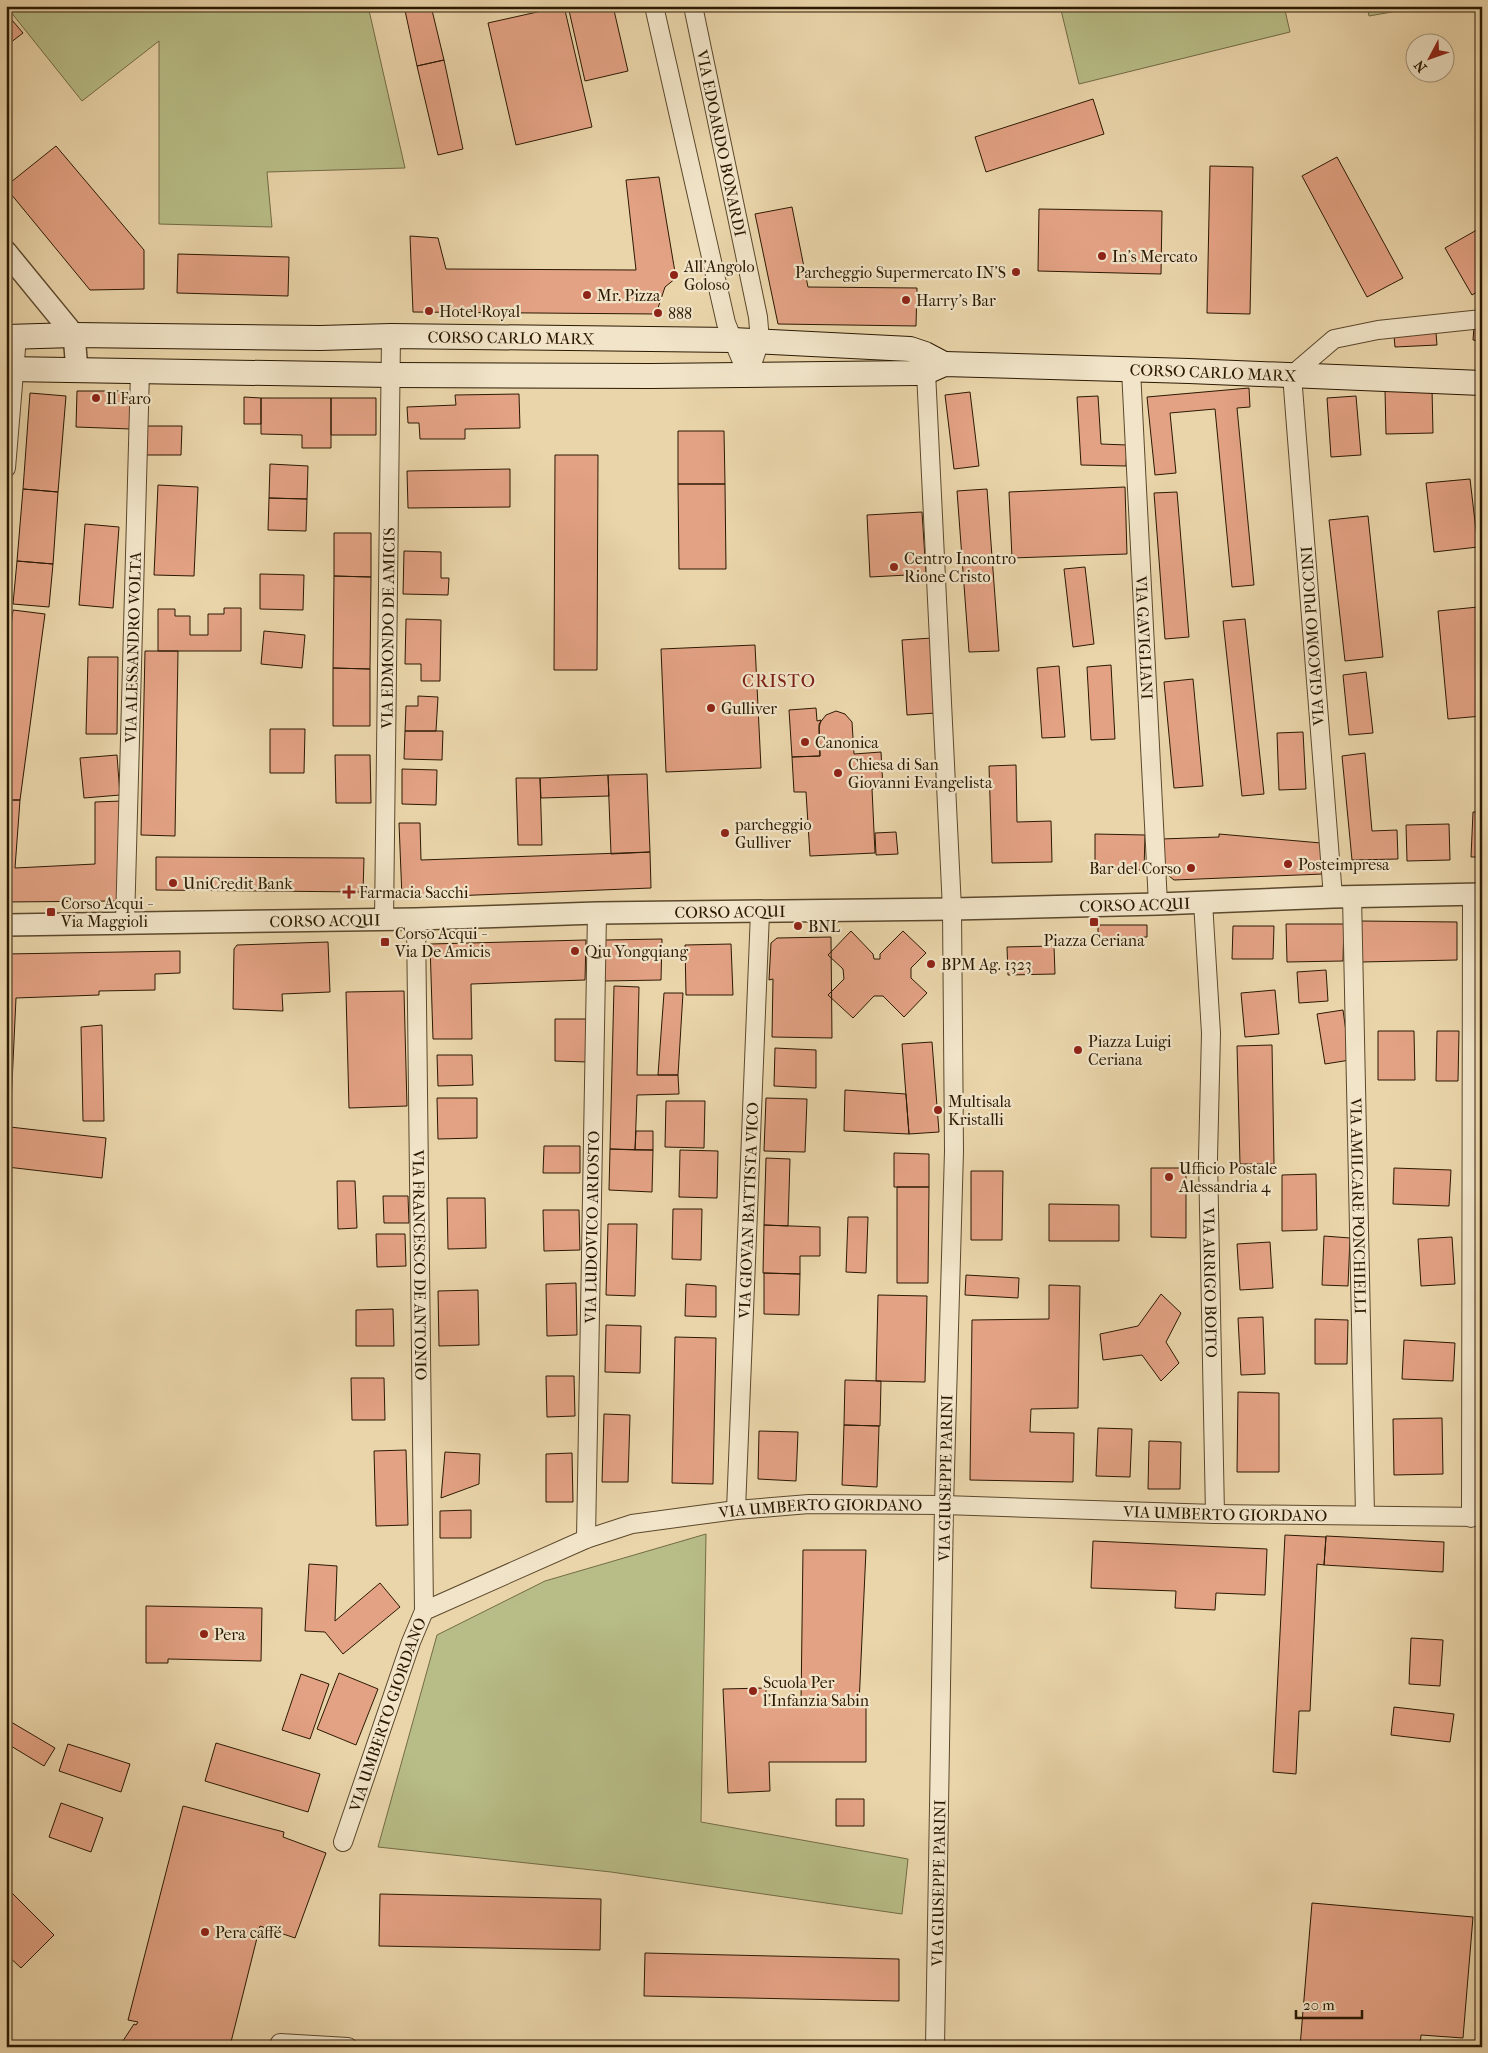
<svg xmlns="http://www.w3.org/2000/svg" width="1488" height="2053" viewBox="0 0 1488 2053" font-family="'IM FELL French Canon',serif">
	<style>
		.green { fill: #b8bd87; stroke: #726b44 }
		.building { fill: #e3a284; stroke: #2b1902 }
		.lines { fill: none; stroke-linecap: round; stroke-linejoin: round }
		.minor-casing { stroke: #5b482c; stroke-width: 20 }
		.tertiary-casing { stroke: #5b482c; stroke-width: 24 }
		.secondary-casing { stroke: #2b1902; stroke-width: 26 }
		.minor { stroke: #f1e4c8; stroke-width: 18 }
		.tertiary { stroke: #f1e4c8; stroke-width: 21 }
		.secondary { stroke: #f1e4c8; stroke-width: 24 }
		.poi-dot { fill: #8f2418; stroke: #f1e4c8; stroke-width: 2 }
		.labels { text-anchor: middle; stroke-width: 4.5; stroke-linejoin: round; paint-order: stroke }
		.street-label { font-size: 16px; fill: #2b1902; stroke: #f1e4c8 }
		.poi-label { font-size: 16px; fill: #2b1902; stroke: #f1e4c8; text-anchor: start }
		.neighbourhood-label { font-size: 18px; letter-spacing: 1px; fill: #7a1f14; stroke: #f1e4c8 }
	</style>
	<rect width="100%" height="100%" fill="#ead5aa"/>
	<filter id="stains"><feTurbulence type="fractalNoise" baseFrequency=".004" numOctaves="4"/><feColorMatrix values="0 0 0 0 .2 0 0 0 0 .09 0 0 0 0 .02 0 0 0 .5 -.17"/></filter>
	<radialGradient id="worn" r=".72"><stop offset=".6" stop-color="#630" stop-opacity="0"/><stop offset="1" stop-color="#630" stop-opacity=".3"/></radialGradient>
	<path class="green" d="M6,6H368L405,168L267,172L272,227L159,224V41L82,101Z
		M1060,6H1284L1290,32L1079,84Z
		M1367,6H1426L1369,16Z
		M706,1534L701,1822L908,1859L902,1914L611,1872L378,1847L437,1635L545,1581Z"/>
	<path class="building" d="M404,6H431L444,60L417,66Z
		M564,6L592,127L516,145L488,23Z
		M568,6H613L628,71L585,81Z
		M6,13L23,33L6,46Z
		M444,60L463,149L438,155L417,66Z
		M1093,99L1104,134L986,172L975,137Z
		M56,146L144,250V289L90,290L6,188V186Z
		M1337,157L1403,278L1367,297L1302,176Z
		M1210,166L1253,167L1250,314L1207,313Z
		M659,177L676,278L665,287L656,314L413,312L410,236L438,238L446,269L636,270L626,180Z
		M792,207L808,287L917,288L916,326L778,324L755,214Z
		M1039,209L1162,211L1161,274L1038,271Z
		M1482,227V289L1472,295L1445,248Z
		M178,254L289,257L288,296L177,293Z
		M1474,327L1482,328V341L1473,340Z
		M1436,333L1437,345L1395,347L1394,336Z
		M1249,388L1250,407L1237,408L1254,585L1232,587L1215,409L1170,413L1176,473L1155,475L1147,397Z
		M1432,389L1433,433L1386,434L1385,390Z
		M77,391H122L132,402L131,429L76,427Z
		M970,392L979,466L954,469L945,395Z
		M30,393L66,396L58,492L23,489Z
		M519,394L520,428L465,429V439H420L419,423H408L407,407L456,405L455,395Z
		M1098,396L1101,444L1127,445L1126,466L1081,465L1077,397Z
		M1356,396L1361,455L1331,457L1327,398Z
		M244,397L261,398V424H244Z
		M261,398H331V448H302V435L261,434Z
		M331,398H376V435H331Z
		M147,426H182L181,455H146Z
		M678,431H724L725,484H678Z
		M555,455H598L597,670H554Z
		M270,464L308,466L307,499L269,498Z
		M510,469V507L408,508L407,471Z
		M1470,479L1478,547L1434,552L1426,483Z
		M678,484H725L726,569H679Z
		M158,485L198,487L194,576L154,575Z
		M1125,487L1127,554L1012,558L1009,492Z
		M23,489L58,492L53,564L17,561Z
		M987,489L999,651L969,652L957,491Z
		M1177,492L1189,637L1165,639L1154,493Z
		M269,498L307,499L306,531L268,530Z
		M922,512L926,574L870,577L867,515Z
		M1368,516L1383,657L1345,661L1329,520Z
		M85,524L119,527L113,608L79,605Z
		M334,533H371V577L334,576Z
		M404,551L441,552V578H449L448,595L403,594Z
		M17,561L53,564L49,607L13,604Z
		M1085,567L1094,644L1073,647L1064,569Z
		M260,574L304,575L303,610L260,609Z
		M334,576L371,577L370,669L333,668Z
		M1478,607L1482,650V716L1448,719L1438,611Z
		M224,608H241V651H158V609H175V616H190V635H208V614H224Z
		M13,610L45,614L20,800H6V670Z
		M406,619L441,620L440,681H421V664H405Z
		M1245,619L1264,794L1242,796L1223,621Z
		M264,631L305,635L302,668L261,664Z
		M932,638L936,713L907,715L902,640Z
		M755,645L761,768L666,772L661,649Z
		M145,651H178L175,836L141,835Z
		M88,657H118L117,734H86Z
		M1111,665L1115,739L1091,740L1087,667Z
		M1059,666L1065,737L1042,738L1037,668Z
		M333,668L370,669V726H333Z
		M1366,672L1373,733L1349,735L1343,675Z
		M1193,679L1203,786L1174,788L1164,682Z
		M418,696L438,697L436,731H405L406,706H418Z
		M816,708L817,721L821,720L819,728L820,756L792,757L789,710Z
		M836,711L845,714L852,722L854,754L881,752L883,788L872,789L875,853L810,856L806,792H794L792,757L820,756L819,724L826,715Z
		M270,729H305L304,773H270Z
		M405,731H443L442,760L404,759Z
		M1303,732L1306,789L1279,790L1277,733Z
		M1365,753L1372,831L1397,830L1398,859L1352,860L1342,756Z
		M117,755L120,795L84,798L80,758Z
		M335,755H370L371,803H336Z
		M1016,765L1017,822L1051,821L1052,862L992,863L989,766Z
		M402,769L437,770L436,805L402,804Z
		M647,774L650,852L611,854L608,775Z
		M608,775L609,796L541,798L540,778Z
		M516,778H540L542,845H518Z
		M6,800H20L15,868L95,864V802L122,801L117,901L6,902Z
		M1473,812H1482V857H1471Z
		M399,823H420L421,860L650,852L651,888L402,898Z
		M1449,824L1450,860L1407,861L1406,825Z
		M896,832L898,854L876,855L875,833Z
		M1095,834L1145,835L1144,870L1095,869Z
		M1219,834L1321,843L1323,874L1174,880L1163,871L1161,839L1219,837Z
		M156,857L364,858L363,892L156,890Z
		M1361,921L1457,922V960L1361,962Z
		M1286,924H1344L1343,961L1287,962Z
		M1098,925H1147V937L1098,939Z
		M1233,926H1274L1273,959H1232Z
		M851,931L873,954L874,959H880V954L903,931L926,953L911,968V978L927,993L904,1017L883,996H874L853,1018L828,995L844,979L843,969L828,955Z
		M831,937L832,1038L772,1037L773,979L769,980L771,943L777,938Z
		M662,939L661,980L604,981L605,940Z
		M586,940L585,980L471,984L472,1039H433L430,944Z
		M328,942L330,992L282,994L283,1011L233,1009L234,949L237,945Z
		M731,944L733,995H686L685,945Z
		M1054,946L1055,974L1008,975L1007,947Z
		M180,951V973L155,974V990L99,991V995L16,998L10,1127L106,1138L102,1178L7,1167L6,1169V954Z
		M1326,970L1328,1001L1299,1003L1297,972Z
		M614,986L639,987L637,1075H678L679,1094L637,1095L635,1150L610,1149Z
		M1275,990L1279,1034L1245,1037L1241,993Z
		M404,991L407,1106L349,1108L346,992Z
		M664,993H683L678,1075H658Z
		M1343,1010L1350,1060L1325,1064L1317,1014Z
		M555,1019H589L588,1062L555,1061Z
		M102,1025L104,1121H83L81,1027Z
		M1378,1031H1414L1415,1080H1378Z
		M1437,1031H1459L1458,1081H1436Z
		M932,1042L939,1132L909,1134L902,1044Z
		M1272,1045L1274,1164H1240L1237,1046Z
		M775,1048L816,1050V1088L774,1086Z
		M437,1055H472L473,1085L438,1086Z
		M845,1090L906,1094L909,1134L844,1131Z
		M437,1098H477V1138L438,1139Z
		M766,1098L807,1099L805,1152L764,1151Z
		M666,1101H705L704,1148L665,1147Z
		M636,1131H653V1150H635Z
		M544,1146H580V1173H543Z
		M610,1149L653,1150L652,1192L609,1190Z
		M680,1150L718,1151L717,1198L679,1197Z
		M894,1153L929,1154V1187H894Z
		M766,1158L790,1159L788,1226L764,1225Z
		M1151,1168H1186V1238L1151,1237Z
		M1394,1168L1451,1170L1449,1206L1393,1204Z
		M971,1171H1003L1002,1240H971Z
		M1316,1174L1317,1230L1282,1231V1175Z
		M337,1181H355L357,1228L338,1229Z
		M897,1187H929L928,1283H897Z
		M6,1196L10,1197L6,1244Z
		M383,1196H408L409,1223H384Z
		M447,1198H485L486,1248L448,1249Z
		M1049,1204L1119,1205V1241H1049Z
		M673,1209H702L701,1260L672,1259Z
		M543,1210H579L580,1250L544,1251Z
		M848,1217H868L866,1273L846,1272Z
		M608,1224H637L635,1296L606,1295Z
		M764,1225L820,1227V1256H800V1274L763,1273Z
		M376,1234H405L406,1266L377,1267Z
		M1324,1236L1350,1238L1348,1286L1322,1285Z
		M1452,1237L1455,1284L1421,1286L1418,1239Z
		M1270,1242L1273,1288L1240,1290L1237,1244Z
		M764,1273L800,1274L799,1315L764,1314Z
		M966,1275L1019,1278L1018,1298L965,1295Z
		M576,1283L577,1335L547,1336L546,1284Z
		M686,1284L716,1286V1317L685,1316Z
		M1049,1285L1080,1286L1078,1408L1031,1409L1030,1432L1074,1433L1073,1482L970,1480L972,1320L1049,1319Z
		M478,1290L479,1345L439,1346L438,1291Z
		M1161,1294L1181,1313L1166,1342L1179,1363L1161,1381L1142,1355L1103,1360L1100,1334L1138,1326Z
		M878,1295L927,1296L925,1382L876,1381Z
		M393,1309L394,1346H356V1310Z
		M1263,1317L1265,1374L1241,1375L1238,1318Z
		M1315,1319L1348,1320L1347,1364H1315Z
		M606,1325L641,1326L640,1373L605,1372Z
		M675,1337L716,1338L713,1484L672,1483Z
		M1404,1340L1455,1343L1453,1381L1402,1379Z
		M546,1376H574L575,1416L547,1417Z
		M351,1378H384L385,1420H352Z
		M845,1380L881,1381L880,1426L844,1425Z
		M1238,1392L1279,1393V1472H1237Z
		M604,1414L630,1415L628,1482H602Z
		M1442,1418L1443,1474L1394,1475L1393,1419Z
		M844,1425L879,1426L877,1487L842,1485Z
		M1098,1428L1132,1429L1130,1477L1096,1476Z
		M759,1431L798,1432L796,1481L758,1479Z
		M1149,1441L1181,1442L1180,1489H1148Z
		M406,1450L408,1525L376,1526L374,1451Z
		M445,1452L480,1454L479,1484L441,1498Z
		M572,1453L573,1502H546V1454Z
		M471,1510V1538H440V1511Z
		M1285,1535L1326,1537L1324,1565L1317,1564L1310,1711H1299L1296,1774L1273,1772Z
		M1326,1536L1444,1542L1443,1572L1324,1565Z
		M1093,1541L1267,1549L1265,1595L1216,1593L1215,1610L1175,1608L1176,1591L1091,1588Z
		M803,1550H866L859,1704H866V1762H769L770,1791L728,1793L723,1689L766,1688V1704H801Z
		M309,1564L337,1566L335,1621L380,1583L400,1607L343,1654L325,1632L305,1631Z
		M146,1606L262,1608L261,1661L168,1659V1663H146Z
		M1411,1638L1443,1640L1440,1686L1409,1684Z
		M339,1673L378,1689L356,1745L317,1729Z
		M301,1674L329,1684L310,1739L282,1730Z
		M1394,1707L1454,1714L1450,1742L1391,1735Z
		M6,1719L55,1748L44,1766L6,1743Z
		M216,1743L320,1774L308,1812L205,1781Z
		M68,1744L130,1764L121,1792L59,1771Z
		M836,1799H864V1826H836Z
		M61,1803L103,1818L91,1852L49,1837Z
		M183,1806L284,1832L283,1837L326,1853L295,1938L260,1926L230,2046L219,2043L217,2047H119L134,2024L136,2025L138,2022L128,2020Z
		M6,1887L54,1935L21,1968L6,1954Z
		M380,1894L601,1899L600,1950L379,1946Z
		M1312,1903L1473,1917L1463,2038L1421,2035L1420,2047H1300Z
		M645,1953L899,1959V2001L644,1996Z"/>
	<g class="lines">
		<g class="minor-casing">
			<g id="minor">
				<path d="M654,6L726,323L748,376"/>
				<path id="s1" d="M693,6L758,317L760,341L748,376"/>
				<path id="s2" d="M1131,370L1158,904"/>
				<path d="M926,372L952,909L954,1151L944,1505L935,2047"/>
				<path d="M6,468L17,337"/>
				<path id="s3" d="M1352,896L1365,1515"/>
				<path d="M1333,897L1292,375L1334,339L1378,330L1482,319"/>
				<path id="s4" d="M1203,902L1211,1033L1208,1158L1215,1514"/>
				<path id="s5" d="M416,919L424,1611"/>
				<path id="s6" d="M384,920L391,336"/>
				<path id="s7" d="M125,923L140,371"/>
				<path id="s8" d="M736,1510L760,912"/>
				<path d="M1471,1518L1472,894"/>
				<path id="s9" d="M586,1539L597,913"/>
				<path id="s10" d="M343,1842L411,1642L424,1611L586,1539L632,1524L736,1510L809,1504L944,1505L1215,1514L1482,1517"/>
				<path d="M280,2043L348,2047"/>
			</g>
		</g>
		<g class="tertiary-casing">
			<g id="tertiary">
				<path d="M6,252L74,335L77,370"/>
				<path id="s11" d="M6,925L416,919L597,913L952,909L1158,904L1333,897L1482,894"/>
			</g>
		</g>
		<g class="secondary-casing">
			<g id="secondary">
				<path id="s12" d="M6,337L74,335L320,338L391,336L732,340L910,349L925,354L944,364"/>
				<path id="s13" d="M6,369L391,375L651,376L917,373L926,372L944,364L1189,371L1482,383"/>
			</g>
		</g>
		<use href="#minor" class="minor"/>
		<use href="#tertiary" class="tertiary"/>
		<use href="#secondary" class="secondary"/>
	</g>
	<g class="poi-dot">
		<circle cx="1102" cy="256" r="5"/>
		<circle cx="1016" cy="272" r="5"/>
		<circle cx="674" cy="275" r="5"/>
		<circle cx="587" cy="295" r="5"/>
		<circle cx="906" cy="300" r="5"/>
		<circle cx="429" cy="311" r="5"/>
		<circle cx="658" cy="313" r="5"/>
		<circle cx="96" cy="398" r="5"/>
		<circle cx="894" cy="567" r="5"/>
		<circle cx="711" cy="708" r="5"/>
		<circle cx="805" cy="742" r="5"/>
		<circle cx="838" cy="773" r="5"/>
		<circle cx="725" cy="833" r="5"/>
		<circle cx="1288" cy="864" r="5"/>
		<circle cx="1191" cy="868" r="5"/>
		<circle cx="173" cy="883" r="5"/>
		<path d="M346.5 884.5h5v5h5v5h-5v5h-5v-5h-5v-5h5z"/>
		<rect x="46" y="907" width="10" height="10" rx="2.5"/>
		<rect x="1089" y="917" width="10" height="10" rx="2.5"/>
		<circle cx="798" cy="926" r="5"/>
		<rect x="380" y="937" width="10" height="10" rx="2.5"/>
		<circle cx="575" cy="951" r="5"/>
		<circle cx="931" cy="964" r="5"/>
		<circle cx="1078" cy="1050" r="5"/>
		<circle cx="938" cy="1110" r="5"/>
		<circle cx="1169" cy="1177" r="5"/>
		<circle cx="204" cy="1634" r="5"/>
		<circle cx="753" cy="1691" r="5"/>
		<circle cx="205" cy="1932" r="5"/>
	</g>
	<g class="labels">
		<g class="street-label">
			<text dy="6" stroke="none"><textPath href="#s1" startOffset="140">VIA EDOARDO BONARDI</textPath></text>
			<text dy="6" stroke="none"><textPath href="#s12" startOffset="505">CORSO CARLO MARX</textPath></text>
			<text dy="6" stroke="none"><textPath href="#s13" startOffset="1209">CORSO CARLO MARX</textPath></text>
			<text dy="6" stroke="none"><textPath href="#s6" startOffset="292">VIA EDMONDO DE AMICIS</textPath></text>
			<text transform="translate(1312 636) rotate(-94)" y="6">VIA GIACOMO PUCCINI</text>
			<text dy="6" stroke="none"><textPath href="#s2" startOffset="268">VIA GAVIGLIANI</textPath></text>
			<text dy="6" stroke="none"><textPath href="#s7" startOffset="276">VIA ALESSANDRO VOLTA</textPath></text>
			<text dy="6" stroke="none"><textPath href="#s11" startOffset="1129">CORSO ACQUI</textPath></text>
			<text dy="6" stroke="none"><textPath href="#s11" startOffset="724">CORSO ACQUI</textPath></text>
			<text dy="6" stroke="none"><textPath href="#s11" startOffset="319">CORSO ACQUI</textPath></text>
			<text dy="6" stroke="none"><textPath href="#s3" startOffset="310">VIA AMILCARE PONCHIELLI</textPath></text>
			<text dy="6" stroke="none"><textPath href="#s8" startOffset="300">VIA GIOVAN BATTISTA VICO</textPath></text>
			<text dy="6" stroke="none"><textPath href="#s9" startOffset="312">VIA LUDOVICO ARIOSTO</textPath></text>
			<text dy="6" stroke="none"><textPath href="#s5" startOffset="346">VIA FRANCESCO DE ANTONIO</textPath></text>
			<text dy="6" stroke="none"><textPath href="#s4" startOffset="381">VIA ARRIGO BOITO</textPath></text>
			<text transform="translate(945 1478) rotate(-89)" y="6">VIA GIUSEPPE PARINI</text>
			<text dy="6" stroke="none"><textPath href="#s10" startOffset="660">VIA UMBERTO GIORDANO</textPath></text>
			<text dy="6" stroke="none"><textPath href="#s10" startOffset="1065">VIA UMBERTO GIORDANO</textPath></text>
			<text dy="6" stroke="none"><textPath href="#s10" startOffset="135">VIA UMBERTO GIORDANO</textPath></text>
			<text transform="translate(938 1883) rotate(-89)" y="6">VIA GIUSEPPE PARINI</text>
		</g>
		<g class="poi-label">
			<text x="1112" y="262">In's Mercato</text>
			<text x="684" y="272">All'Angolo<tspan x="684" dy="18">Goloso</tspan></text>
			<text x="1006" y="278" text-anchor="end">Parcheggio Supermercato IN'S</text>
			<text x="597" y="301">Mr. Pizza</text>
			<text x="916" y="306">Harry's Bar</text>
			<text x="439" y="317">Hotel Royal</text>
			<text x="668" y="319">888</text>
			<text x="106" y="404">Il Faro</text>
			<text x="904" y="564">Centro Incontro<tspan x="904" dy="18">Rione Cristo</tspan></text>
			<text x="721" y="714">Gulliver</text>
			<text x="815" y="748">Canonica</text>
			<text x="848" y="770">Chiesa di San<tspan x="848" dy="18">Giovanni Evangelista</tspan></text>
			<text x="735" y="830">parcheggio<tspan x="735" dy="18">Gulliver</tspan></text>
			<text x="1298" y="870">Posteimpresa</text>
			<text x="1181" y="874" text-anchor="end">Bar del Corso</text>
			<text x="183" y="889">UniCredit Bank</text>
			<text x="359" y="898">Farmacia Sacchi</text>
			<text x="61" y="909">Corso Acqui -<tspan x="61" dy="18">Via Maggioli</tspan></text>
			<text x="808" y="932">BNL</text>
			<text x="395" y="939">Corso Acqui -<tspan x="395" dy="18">Via De Amicis</tspan></text>
			<text x="1094" y="946" text-anchor="middle">Piazza Ceriana</text>
			<text x="585" y="957">Qiu Yongqiang</text>
			<text x="941" y="970">BPM Ag. 1323</text>
			<text x="1088" y="1047">Piazza Luigi<tspan x="1088" dy="18">Ceriana</tspan></text>
			<text x="948" y="1107">Multisala<tspan x="948" dy="18">Kristalli</tspan></text>
			<text x="1179" y="1174">Ufficio Postale<tspan x="1179" dy="18">Alessandria 4</tspan></text>
			<text x="214" y="1640">Pera</text>
			<text x="763" y="1688">Scuola Per<tspan x="763" dy="18">l'Infanzia Sabin</tspan></text>
			<text x="215" y="1938">Pera caffé</text>
		</g>
		<g class="neighbourhood-label">
			<text x="779" y="687">CRISTO</text>
		</g>
	</g>
	<rect width="1488" height="2053" fill="none" stroke="#ead5aa" stroke-width="25"/>
	<rect x="8" y="8" width="1473" height="2038" fill="none" stroke="#2b1902" stroke-width="2.5"/>
	<rect x="12" y="12" width="1463" height="2028" fill="none" stroke="#2b1902"/>
	<g transform="translate(1430 58) rotate(229)"><circle r="24" fill="#f1e4c8" stroke="#a29379"/>
	<path d="M0-4L9 19L0 12L-9 19Z" fill="#8f2418"/>
	<text y="-8" font-size="14" font-weight="bold" text-anchor="middle" fill="#2b1902">N</text>
	</g>
	<path d="M1296 2010v8h66v-8" fill="none" stroke="#2b1902" stroke-width="2.5"/>
	<text x="1303" y="2010" font-size="15" fill="#2b1902" stroke="#f1e4c8" stroke-width="4" paint-order="stroke">20 m</text>
	<rect width="100%" height="100%" filter="url(#stains)"/>
	<rect width="100%" height="100%" fill="url(#worn)"/>
</svg>
